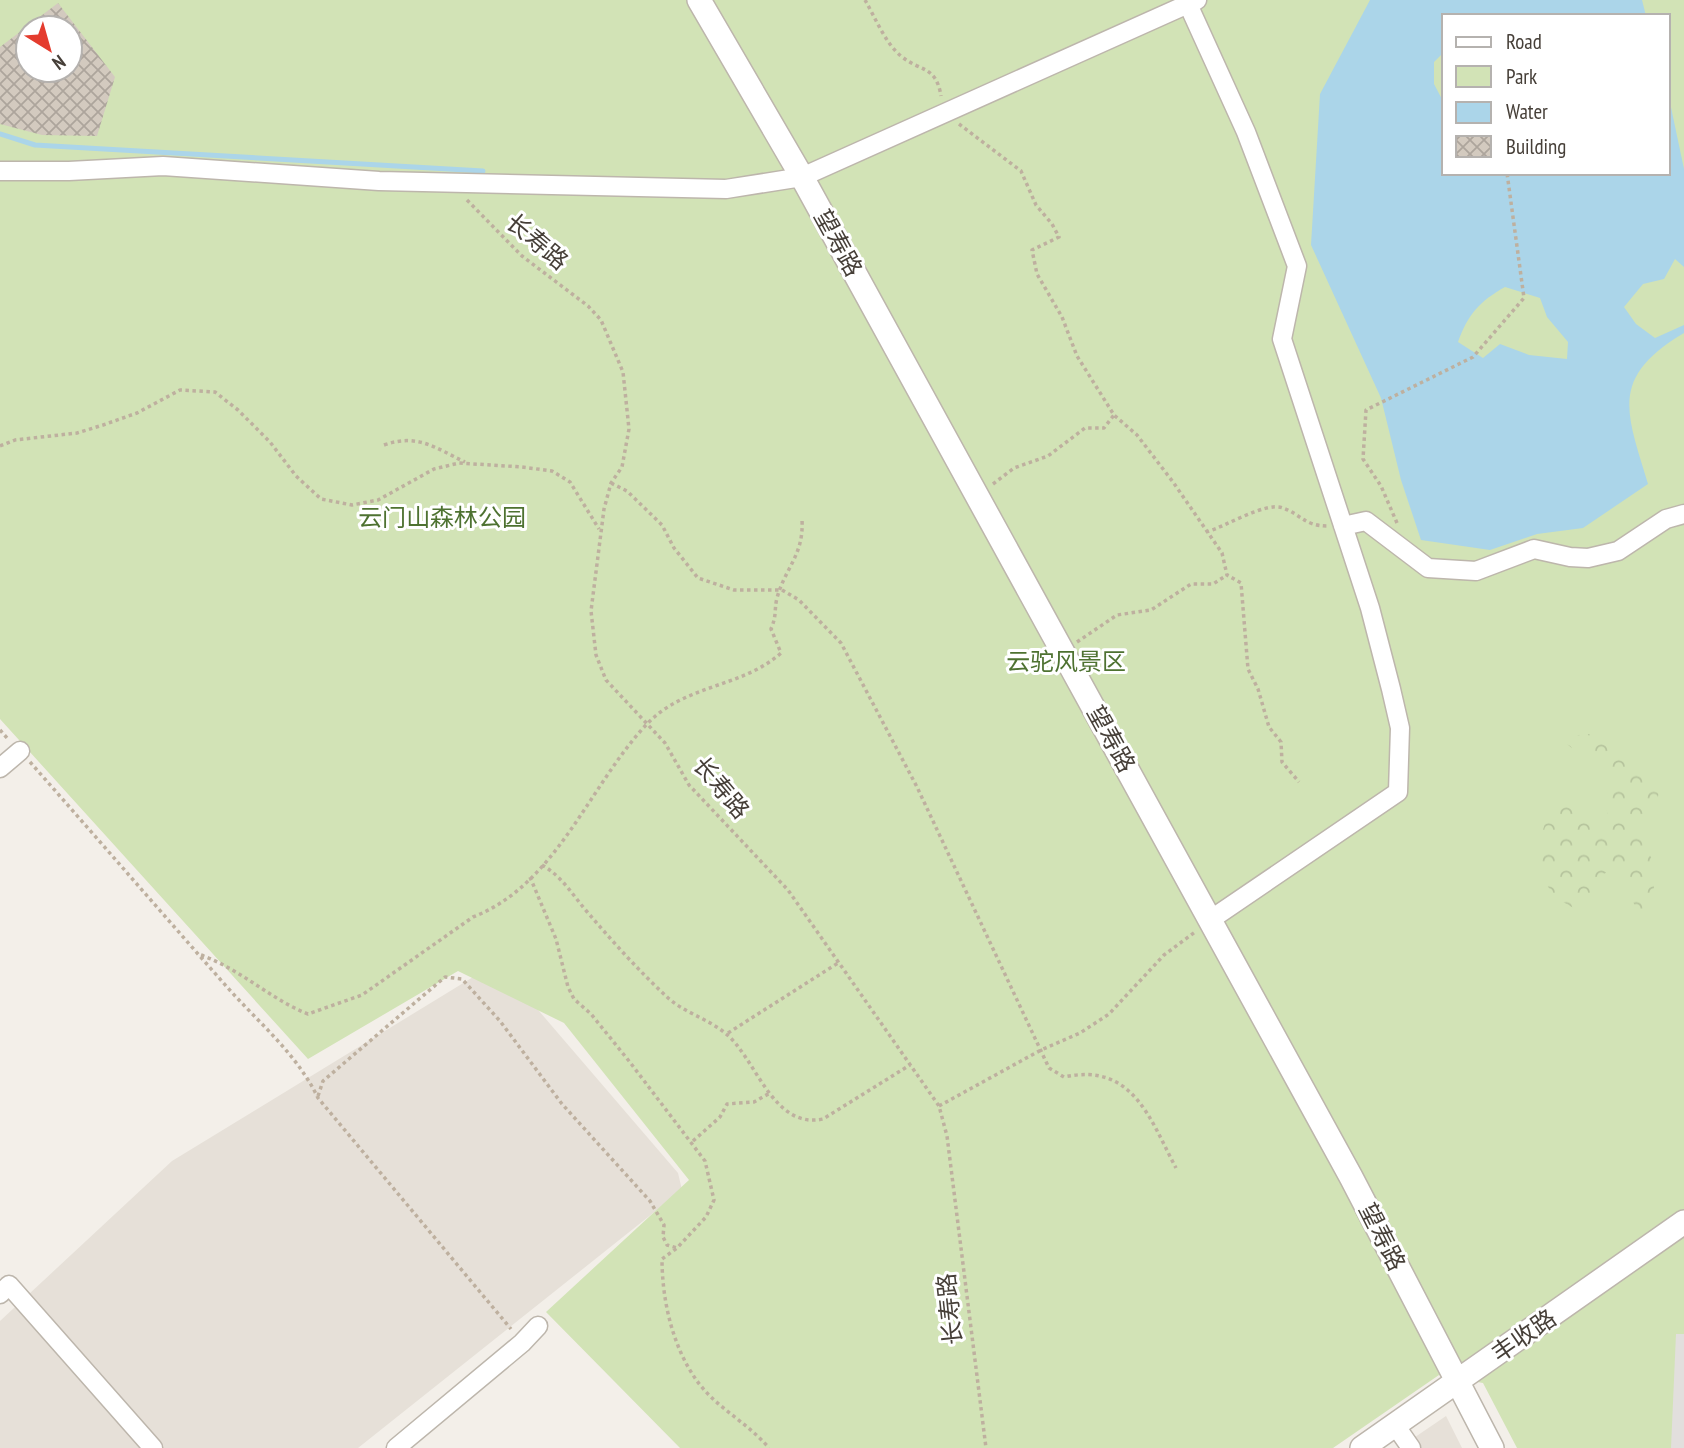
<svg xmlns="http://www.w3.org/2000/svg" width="1684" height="1448" viewBox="0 0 1684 1448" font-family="'PT Sans Narrow','Noto Sans SC',sans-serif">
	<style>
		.residential { fill: #e6e0d8 }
		.green { fill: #d2e3b6; fill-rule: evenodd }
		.forest { fill: url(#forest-crowns) }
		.parking { fill: #e2dfdd }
		.water { fill: #abd5e9; fill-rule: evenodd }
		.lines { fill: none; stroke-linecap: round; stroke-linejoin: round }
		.stream { stroke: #abd5e9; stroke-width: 5 }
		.building { fill: url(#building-cross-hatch); fill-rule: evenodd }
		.minor-casing { stroke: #bdb6ac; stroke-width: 21 }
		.tertiary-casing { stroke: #bdb6ac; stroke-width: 26 }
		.path { stroke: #beb09f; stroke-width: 3.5; stroke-dasharray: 3.5 3.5; stroke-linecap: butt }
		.minor { stroke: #fff; stroke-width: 18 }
		.tertiary { stroke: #fff; stroke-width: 23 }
		.labels { text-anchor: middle; stroke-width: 6; stroke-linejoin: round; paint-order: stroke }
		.street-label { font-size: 24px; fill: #463f38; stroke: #fff }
		.park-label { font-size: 24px; fill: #4e7231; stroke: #fff }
	</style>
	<defs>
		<pattern id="forest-crowns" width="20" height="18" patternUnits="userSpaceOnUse" patternTransform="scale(1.75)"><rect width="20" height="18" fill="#d2e3b6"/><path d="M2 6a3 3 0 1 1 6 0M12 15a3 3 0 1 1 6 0" fill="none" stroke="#b6c49d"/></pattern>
		<pattern id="building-cross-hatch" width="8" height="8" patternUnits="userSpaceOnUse" patternTransform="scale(1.75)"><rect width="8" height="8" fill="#d3cabf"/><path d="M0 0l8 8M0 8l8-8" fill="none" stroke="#ada59c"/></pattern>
	</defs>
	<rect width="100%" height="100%" fill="#f3efe9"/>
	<path class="residential" d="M483,971L521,990L678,1173L682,1190L358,1448H0V1321L172,1161Z
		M1446,1416L1462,1448H1399Z"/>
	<path class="green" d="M0,0H1684V1448H1517L1483,1383L1439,1375L1333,1448H680L546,1312L689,1180L564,1023L458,971L308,1059L0,719ZM1444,16H1668V173H1444ZM28,28H70V70H28Z"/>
	<path class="forest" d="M1589,734C1612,744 1663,765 1658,797C1655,810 1647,825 1642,838L1655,866L1653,905L1640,917L1625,884L1612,870L1595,878L1593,904L1584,914L1556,898L1532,864L1549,811L1563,802L1582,808L1596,824L1608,818L1604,790L1617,775L1602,757L1574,750L1559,737Z"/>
	<path class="parking" d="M1676,1334H1684V1448H1671Z"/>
	<path class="water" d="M1370,0H1642L1646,16H1444V52L1434,62V84L1444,103V173H1668V93L1684,169V267L1675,259L1664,279L1643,284L1624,307L1636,324L1655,338L1684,325V333C1608,378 1627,413 1648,484L1583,528L1537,534L1490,550L1421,540L1401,480L1381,398L1311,245L1320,94ZM1505,287L1540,298L1547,317L1568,342L1567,359L1529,355L1500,344L1483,358L1458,342C1468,314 1480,301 1505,287Z"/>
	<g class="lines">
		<path class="stream" d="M0,134L35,145L483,171"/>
	</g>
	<path class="building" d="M58,3L115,77L97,136L42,135L0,124V47ZM28,28H70V70H28Z"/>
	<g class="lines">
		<g class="minor-casing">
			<path id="minor" d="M1187,2L1246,132L1297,266L1282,339L1370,608L1391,689L1400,728L1398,792L1210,920
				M0,171H69L163,166L379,181L726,189L802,177L1197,0
				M1343,526L1366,521L1428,568L1476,571L1534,549L1570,557L1588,558L1618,551L1666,519L1684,514
				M0,768L20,751
				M0,1294L9,1285L153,1448
				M1395,1425L1411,1448
				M396,1448L522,1343L538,1326"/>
		</g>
		<g class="tertiary-casing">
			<path id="tertiary" d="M699,0L802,177L1351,1177L1492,1448
				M1362,1448L1684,1222"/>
		</g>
		<path class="path" d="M865,0C875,17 885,43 901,56C920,72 936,65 941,96
			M959,124L1021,171L1036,205L1052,224L1059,237L1032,250L1037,274L1062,317L1077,356L1114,415L1137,435L1173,482L1222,553L1227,575L1241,583L1248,669L1258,689L1269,727L1281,742L1282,762L1299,782
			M467,200L522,256L588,306L601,320L623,372L629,429L622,467L611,483L604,509L591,611L596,655L606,680L665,743L689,785L788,890L939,1106L947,1136L986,1448
			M384,445C418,433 435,448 465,462
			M0,446L15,440L77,433L103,425L137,413L180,390L215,392L238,410L270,442L296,476L321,499L352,505L378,500L434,469L459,463L522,467L552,471L570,482L599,529
			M611,483L627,491L662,525L674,548L698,578L734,590H782L799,600L841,643L917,787L1049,1068L1064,1077C1133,1062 1150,1119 1176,1168
			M993,484L1014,468L1048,456L1085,428H1104L1114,415
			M1397,523L1381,486L1363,459L1366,410L1473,357L1524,298L1507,173
			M1206,532C1225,527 1266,501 1283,508C1300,514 1305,526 1327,526
			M1077,642L1117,615L1151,610L1191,584H1213L1227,575
			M0,730L8,739
			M30,762C96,837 161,912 227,987C259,1023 297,1054 318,1098L511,1329
			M542,865C563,877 573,896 589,914C613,942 639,971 666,996C682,1012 707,1018 725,1033C756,1057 772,1130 823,1119L910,1065
			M530,877L556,939L568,987L574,999L591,1014L629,1061L705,1161L714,1200L706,1217L677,1248L662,1259C662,1306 676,1364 712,1398C730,1415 752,1428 769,1448
			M201,955C242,970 270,999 308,1014L362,995L473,917C556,885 589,786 646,725C684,684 742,688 781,653L771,629C777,615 774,610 777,598C785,568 804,555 802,520
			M728,1033L838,963
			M318,1096L323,1081L445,977L462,979L500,1021L562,1104L650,1201L664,1225L663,1237L667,1245L677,1248
			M939,1106L1041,1050L1080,1033L1109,1014L1164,955L1195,932
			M693,1141L720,1117L727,1104L754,1102L770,1093"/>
		<use href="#minor" class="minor"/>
		<use href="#tertiary" class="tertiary"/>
	</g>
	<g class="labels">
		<g class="street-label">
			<text transform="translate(537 242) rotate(40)" y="8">长寿路</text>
			<text transform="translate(838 243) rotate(61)" y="8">望寿路</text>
			<text transform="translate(1111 739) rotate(61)" y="8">望寿路</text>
			<text transform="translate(721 788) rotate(50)" y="8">长寿路</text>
			<text transform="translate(1382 1237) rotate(63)" y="8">望寿路</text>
			<text transform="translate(950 1309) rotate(-96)" y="8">长寿路</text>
			<text transform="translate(1524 1336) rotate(-35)" y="8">丰收路</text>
		</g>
		<g class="park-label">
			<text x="442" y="526">云门山森林公园</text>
			<text x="1066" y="670">云驼风景区</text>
		</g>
	</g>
	<rect x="1442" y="14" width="228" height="161" fill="#ffffff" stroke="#b5b2af" stroke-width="2"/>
	<rect x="1456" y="37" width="35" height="10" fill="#ffffff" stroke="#b5b2af" stroke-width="2"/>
	<text x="1506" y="49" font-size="21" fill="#463f38">Road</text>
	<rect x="1456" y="66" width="35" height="21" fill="#d2e3b6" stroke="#b5b2af" stroke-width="2"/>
	<text x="1506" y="84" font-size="21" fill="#463f38">Park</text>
	<rect x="1456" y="102" width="35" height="21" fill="#abd5e9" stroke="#b5b2af" stroke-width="2"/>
	<text x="1506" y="119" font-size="21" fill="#463f38">Water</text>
	<rect x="1456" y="136" width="35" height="21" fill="url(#building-cross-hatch)" stroke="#b5b2af" stroke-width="2"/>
	<text x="1506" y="154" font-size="21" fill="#463f38">Building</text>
	<g transform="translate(49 49) rotate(143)"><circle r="33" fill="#ffffff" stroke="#b5b2af" stroke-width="2"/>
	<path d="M0-5L12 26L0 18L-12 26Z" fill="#e43c2e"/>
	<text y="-10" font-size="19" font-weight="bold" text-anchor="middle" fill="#463f38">N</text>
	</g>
</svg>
